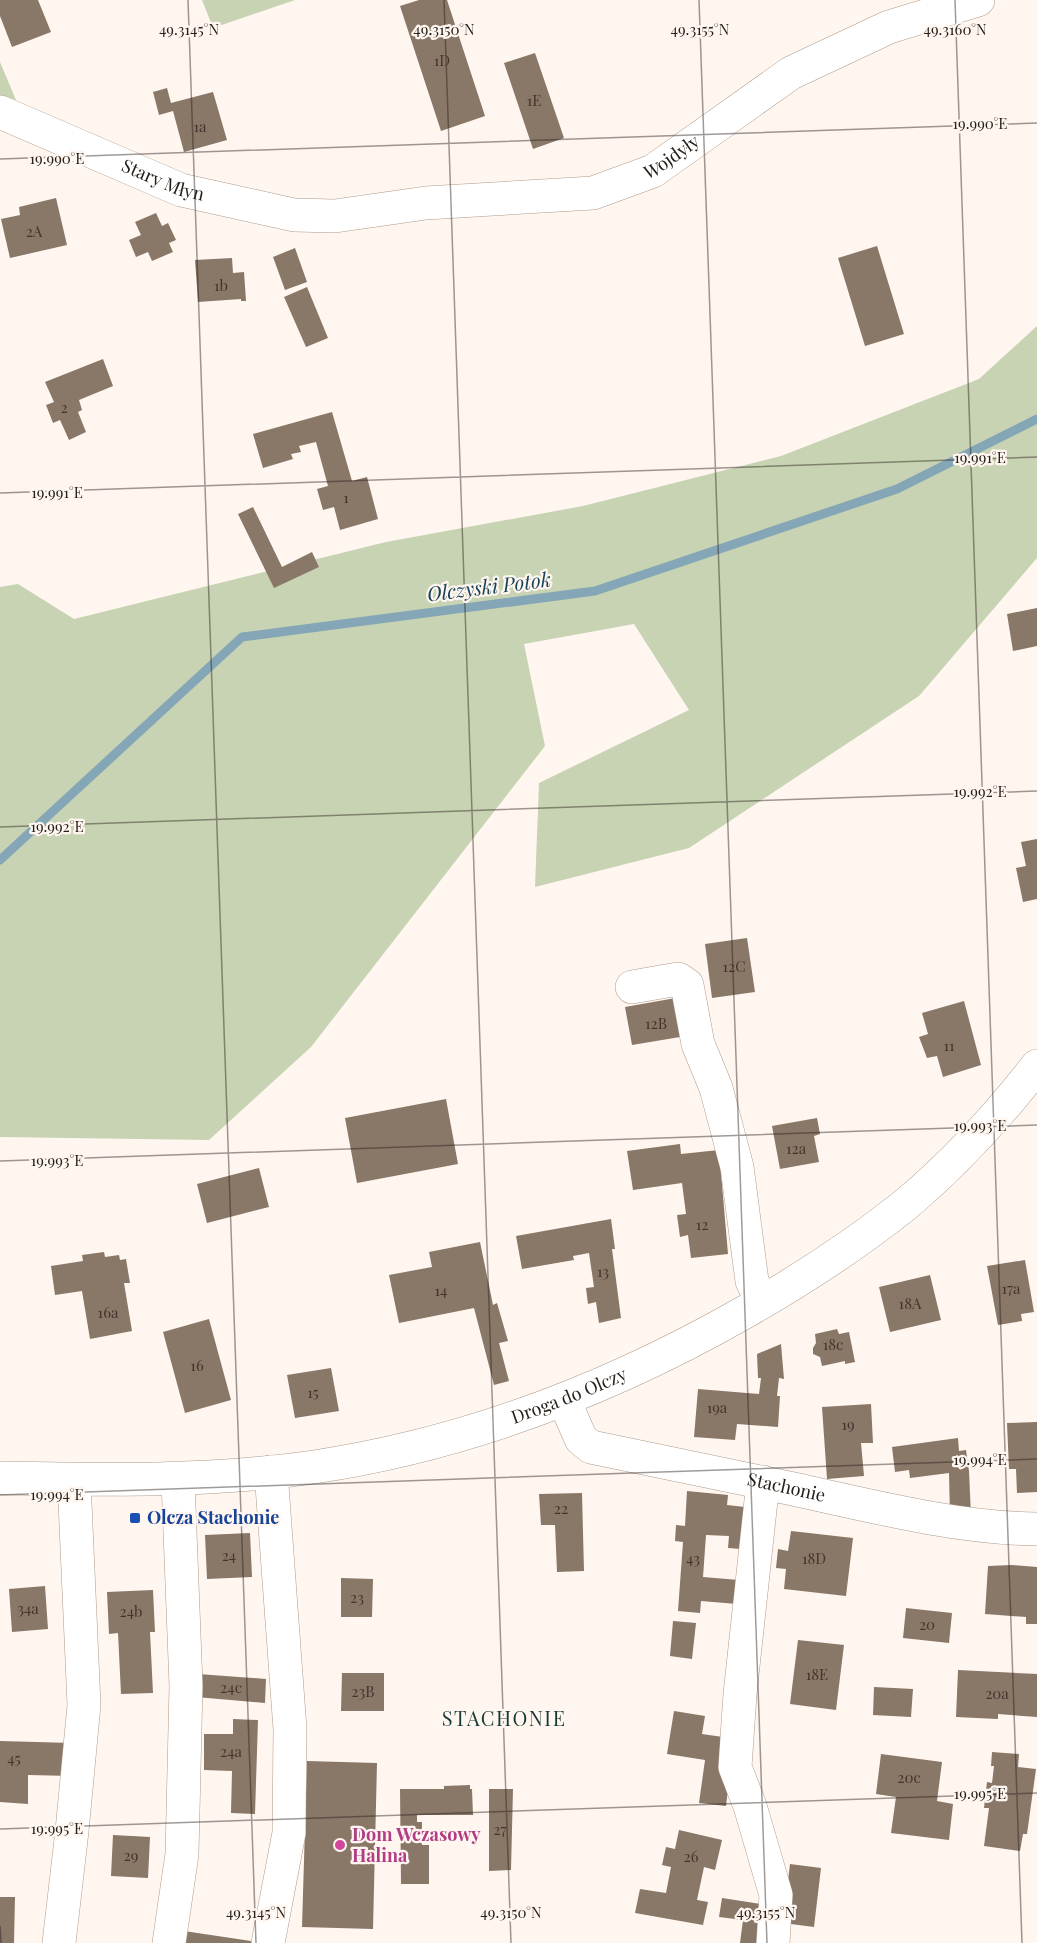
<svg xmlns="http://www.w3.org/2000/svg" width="1037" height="1943" viewBox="0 0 1037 1943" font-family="'Playfair Display',serif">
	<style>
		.green { fill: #c8d3b3 }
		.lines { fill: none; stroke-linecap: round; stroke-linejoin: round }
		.stream { stroke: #84a6b7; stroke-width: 9 }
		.building { fill: #897768 }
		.minor-casing { stroke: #ae9b8b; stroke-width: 34 }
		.minor { stroke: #fff; stroke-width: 33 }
		.ticks { fill: none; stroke: #27201a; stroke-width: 1.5; stroke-opacity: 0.45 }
		.transit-dot { fill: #1a4fb4; stroke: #fff6f0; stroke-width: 2 }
		.hotel-dot { fill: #d1479c; stroke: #fff6f0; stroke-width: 2 }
		.labels { text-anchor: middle; stroke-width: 4.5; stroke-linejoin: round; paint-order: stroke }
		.number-label { font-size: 15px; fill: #40362e }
		.street-label { font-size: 18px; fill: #27201a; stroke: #fff6f0 }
		.transit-label { font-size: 18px; font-weight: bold; fill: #164399; stroke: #fff6f0; text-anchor: start }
		.hotel-label { font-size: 18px; font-weight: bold; fill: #b23c85; stroke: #fff6f0; text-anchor: start }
		.water-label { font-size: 20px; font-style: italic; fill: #164357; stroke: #fff6f0 }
		.neighbourhood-label { font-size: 20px; letter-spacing: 1.5px; fill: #183a37; stroke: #fff6f0 }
		.ticks-label { font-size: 15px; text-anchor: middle; fill: #27201a; stroke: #fff6f0; stroke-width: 4.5; stroke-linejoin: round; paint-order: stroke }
	</style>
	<rect width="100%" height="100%" fill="#fff6f0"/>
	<path class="green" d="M202,0H295L213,28Z
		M0,62L16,100L0,95Z
		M1037,326V558L919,696L689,848L535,887L539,783L689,710L634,624L524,644L545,746L311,1047L209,1140L0,1137V587L18,584L74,619L386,542L583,506L781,456L979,379Z"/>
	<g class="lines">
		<path class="stream" d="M0,860L242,637L595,591L897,489L1037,419"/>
	</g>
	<path class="building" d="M0,0H38L51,32L12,47L0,16Z
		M419,0H447L485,116L441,131L400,6Z
		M535,53L564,138L533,149L504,63Z
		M167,88L171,103L213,92L227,140L184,152L173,111L159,115L153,92Z
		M56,198L67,245L10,258L1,219L20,215L19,207Z
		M156,213L162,226L168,223L176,240L169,243L173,252L152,261L148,252L136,257L129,240L141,235L135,222Z
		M877,246L904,334L865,346L838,258Z
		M295,248L307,282L285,290L273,257Z
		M232,258L233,273L244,272L246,301H241V299L198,302L195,260Z
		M307,287L328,338L306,347L284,297Z
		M103,359L113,386L79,400L82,410L78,412L86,432L69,440L60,420L53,423L46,405L54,402L45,382Z
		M332,412L352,481L367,477L378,519L340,530L334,507L323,510L317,489L328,486L316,442L299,446L301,452L291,454L293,459L263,468L253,434Z
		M253,507L282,567L312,552L319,567L274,588L238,514Z
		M1037,608V646L1013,651L1007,614Z
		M1037,839V899L1023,902L1016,868L1026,866L1021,842Z
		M747,938L755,992L712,998L705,944Z
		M687,996L686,1036L632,1045L625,1007Z
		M964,1001L981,1065L943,1077L937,1056L927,1058L919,1037L928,1034L922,1013Z
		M446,1099L458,1164L357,1183L345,1118Z
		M817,1118L820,1134L814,1136L819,1162L780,1169L772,1126Z
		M680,1144L681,1154L719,1150L728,1254L691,1258L688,1235L680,1237L677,1215L686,1214L682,1183L633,1190L627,1151Z
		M259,1168L269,1207L207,1223L197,1184Z
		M611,1219L615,1249H612L621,1318L599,1323L596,1302L588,1304L586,1288L594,1287L589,1253L573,1256L574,1260L522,1269L516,1236Z
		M480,1242L493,1305L497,1303L508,1341L499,1343L509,1381L494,1385L474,1308L399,1323L389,1275L432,1267L429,1252Z
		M104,1252L105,1257L119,1255L120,1260L126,1259L130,1283H124L132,1331L90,1339L82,1291L55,1295L51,1266L83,1261L82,1255Z
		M1025,1260L1034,1312L1021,1314L1022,1321L998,1325L987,1266Z
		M930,1275L941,1320L890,1332L879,1287Z
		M209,1319L231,1400L185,1413L163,1332Z
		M837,1329L839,1334L849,1332L855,1362L845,1364V1361L822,1366L820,1357L813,1354V1348L816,1343L815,1334Z
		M781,1344L784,1379L779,1378L777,1396H780L778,1427L737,1424L735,1440L694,1437L698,1389L759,1394L761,1378H758L757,1354Z
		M331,1368L339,1411L295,1418L287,1375Z
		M871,1404L873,1443H861L864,1476L827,1479L822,1407Z
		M1037,1422V1492L1017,1493L1016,1469H1009L1007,1423Z
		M958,1438L959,1451L966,1450L969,1471L971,1516L950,1517L949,1473L910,1478L909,1470L895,1472L892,1447Z
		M687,1491L728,1495L727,1505L745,1507L741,1549L728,1548L729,1536L706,1535L703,1577L739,1580L737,1604L701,1601L700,1613L678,1611L683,1542L675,1541L676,1525L685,1526Z
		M582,1493L584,1571L557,1572L555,1525H541L539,1494Z
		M791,1531L853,1538L846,1596L784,1589L786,1569L776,1568L778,1549L788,1551Z
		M250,1533L252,1577L207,1579L205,1535Z
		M1012,1565L1037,1567V1624H1026V1617L985,1614L988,1566Z
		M341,1578L373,1579L372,1617H341Z
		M45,1586L48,1629L12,1632L9,1589Z
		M153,1590L155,1632H150L153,1693L121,1694L118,1633L109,1634L107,1592Z
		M906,1608L952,1613L949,1643L903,1638Z
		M673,1621L696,1623L692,1659L670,1656Z
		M798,1640L844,1645L836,1710L790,1704Z
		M958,1670L1037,1674V1717L998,1714V1719L956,1717Z
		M342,1673H384V1711H341Z
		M198,1674L266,1679L265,1703L196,1697Z
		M874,1687L913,1689L911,1717L873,1715Z
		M674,1711L705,1716L702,1734L730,1738V1773L726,1806L699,1803L705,1760L667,1754Z
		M233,1719L258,1720L255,1814L231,1813L232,1771L204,1770V1734H233Z
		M0,1741L72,1743V1776L28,1775V1804L0,1802Z
		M992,1752L1019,1754L1018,1767L1036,1769L1027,1834H1023L1020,1851L984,1846L989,1808H984L987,1782L992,1783L994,1766H991Z
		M881,1754L942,1762L937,1801L953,1804L949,1840L891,1833L896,1797L876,1794Z
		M307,1761L377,1763L373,1929L302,1927Z
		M470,1785V1789H472L473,1815H417V1822H422V1845H429V1884H401L400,1789H444V1786Z
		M489,1789H513L511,1870L489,1871Z
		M679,1830L722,1840L715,1870L704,1867L697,1900L708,1902L703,1925L635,1913L640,1889L666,1893L671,1867L662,1865L666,1847L675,1849Z
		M113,1835L150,1837L148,1878L111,1876Z
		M790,1864L821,1868L814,1927L783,1923Z
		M0,1897H15L14,1943H0Z
		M722,1898L768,1905L764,1943H740L743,1920L719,1917Z
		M184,1931L251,1941V1943H182Z"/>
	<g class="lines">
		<g class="minor-casing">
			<g id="minor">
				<path id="s1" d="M0,112L181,190L294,215L335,216L426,203L593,193L653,171L791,73L889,27L978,0"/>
				<path d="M632,987L678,979L687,985L698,1044L716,1088L737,1167L752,1281L762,1302"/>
				<path id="s2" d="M564,1400L581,1439L591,1447C660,1461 729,1475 798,1490C875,1507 958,1528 1037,1529"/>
				<path id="s3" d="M0,1478C105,1480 210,1482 314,1467C467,1444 612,1388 745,1312C801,1280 855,1245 905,1205C954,1164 998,1116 1037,1066"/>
				<path d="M763,1482L740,1694L735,1767L750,1806L776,1895L773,1943"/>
				<path d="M59,1943L72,1831L84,1705L74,1480"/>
				<path d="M169,1943L182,1854L186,1686L178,1480"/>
				<path d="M268,1943L289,1833L290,1729L271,1472"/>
			</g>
		</g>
		<use href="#minor" class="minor"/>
	</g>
	<path class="ticks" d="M188,0L256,1943M444,0L511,1943M699,0L767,1943M955,0L1022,1943M0,159L1037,123M0,493L1037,457M0,827L1037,791M0,1161L1037,1125M0,1495L1037,1459M0,1829L1037,1793M0,1926L1,1943"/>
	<rect class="transit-dot" x="129" y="1512" width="12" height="12" rx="3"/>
	<circle class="hotel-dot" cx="340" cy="1845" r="6"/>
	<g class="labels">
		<g class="number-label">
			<text x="442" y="66">1D</text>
			<text x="534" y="106">1E</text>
			<text x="200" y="132">1a</text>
			<text x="34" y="237">2A</text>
			<text x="221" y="291">1b</text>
			<text x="64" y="413">2</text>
			<text x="346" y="503">1</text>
			<text x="734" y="972">12C</text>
			<text x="656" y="1029">12B</text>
			<text x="949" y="1051">11</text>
			<text x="796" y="1154">12a</text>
			<text x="702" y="1230">12</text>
			<text x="603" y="1277">13</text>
			<text x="1011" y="1294">17a</text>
			<text x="441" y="1296">14</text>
			<text x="910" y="1309">18A</text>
			<text x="108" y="1318">16a</text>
			<text x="833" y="1350">18c</text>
			<text x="197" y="1371">16</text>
			<text x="313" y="1398">15</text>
			<text x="717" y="1413">19a</text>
			<text x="848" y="1430">19</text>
			<text x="561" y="1514">22</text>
			<text x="229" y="1561">24</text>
			<text x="693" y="1564">43</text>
			<text x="814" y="1564">18D</text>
			<text x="357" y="1603">23</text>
			<text x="28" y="1614">34a</text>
			<text x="131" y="1617">24b</text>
			<text x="927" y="1630">20</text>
			<text x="817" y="1680">18E</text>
			<text x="231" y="1693">24c</text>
			<text x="363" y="1697">23B</text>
			<text x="997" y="1699">20a</text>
			<text x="231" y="1757">24a</text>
			<text x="14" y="1764">45</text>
			<text x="909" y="1783">20c</text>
			<text x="500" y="1835">27</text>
			<text x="131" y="1861">29</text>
			<text x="691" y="1862">26</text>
		</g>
		<g class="street-label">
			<text dy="6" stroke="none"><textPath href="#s1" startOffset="700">Wojdyły</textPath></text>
			<text dy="6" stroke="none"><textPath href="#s1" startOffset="177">Stary Młyn</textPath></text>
			<text dy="6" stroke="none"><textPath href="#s3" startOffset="580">Droga do Olczy</textPath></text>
			<text dy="6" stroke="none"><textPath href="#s2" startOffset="255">Stachonie</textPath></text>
		</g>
		<g class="transit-label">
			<text x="147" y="1524">Olcza Stachonie</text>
		</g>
		<g class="hotel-label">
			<text x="352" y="1841">Dom Wczasowy<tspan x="352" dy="21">Halina</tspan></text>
		</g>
		<g class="water-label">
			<text transform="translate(489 587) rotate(-7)" y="7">Olczyski Potok</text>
		</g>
		<g class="neighbourhood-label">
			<text x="504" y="1726">STACHONIE</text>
		</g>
	</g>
	<g class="ticks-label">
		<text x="189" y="35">49.3145°N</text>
		<text x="444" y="35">49.3150°N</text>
		<text x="700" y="35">49.3155°N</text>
		<text x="955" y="35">49.3160°N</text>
		<text x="980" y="129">19.990°E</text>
		<text x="57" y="164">19.990°E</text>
		<text x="980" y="463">19.991°E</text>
		<text x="57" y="498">19.991°E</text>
		<text x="980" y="797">19.992°E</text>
		<text x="57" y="832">19.992°E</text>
		<text x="980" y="1131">19.993°E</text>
		<text x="57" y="1166">19.993°E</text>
		<text x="980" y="1465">19.994°E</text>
		<text x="57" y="1500">19.994°E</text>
		<text x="980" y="1799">19.995°E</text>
		<text x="57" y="1834">19.995°E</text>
		<text x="256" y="1918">49.3145°N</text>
		<text x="511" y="1918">49.3150°N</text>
		<text x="766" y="1918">49.3155°N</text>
	</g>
</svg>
